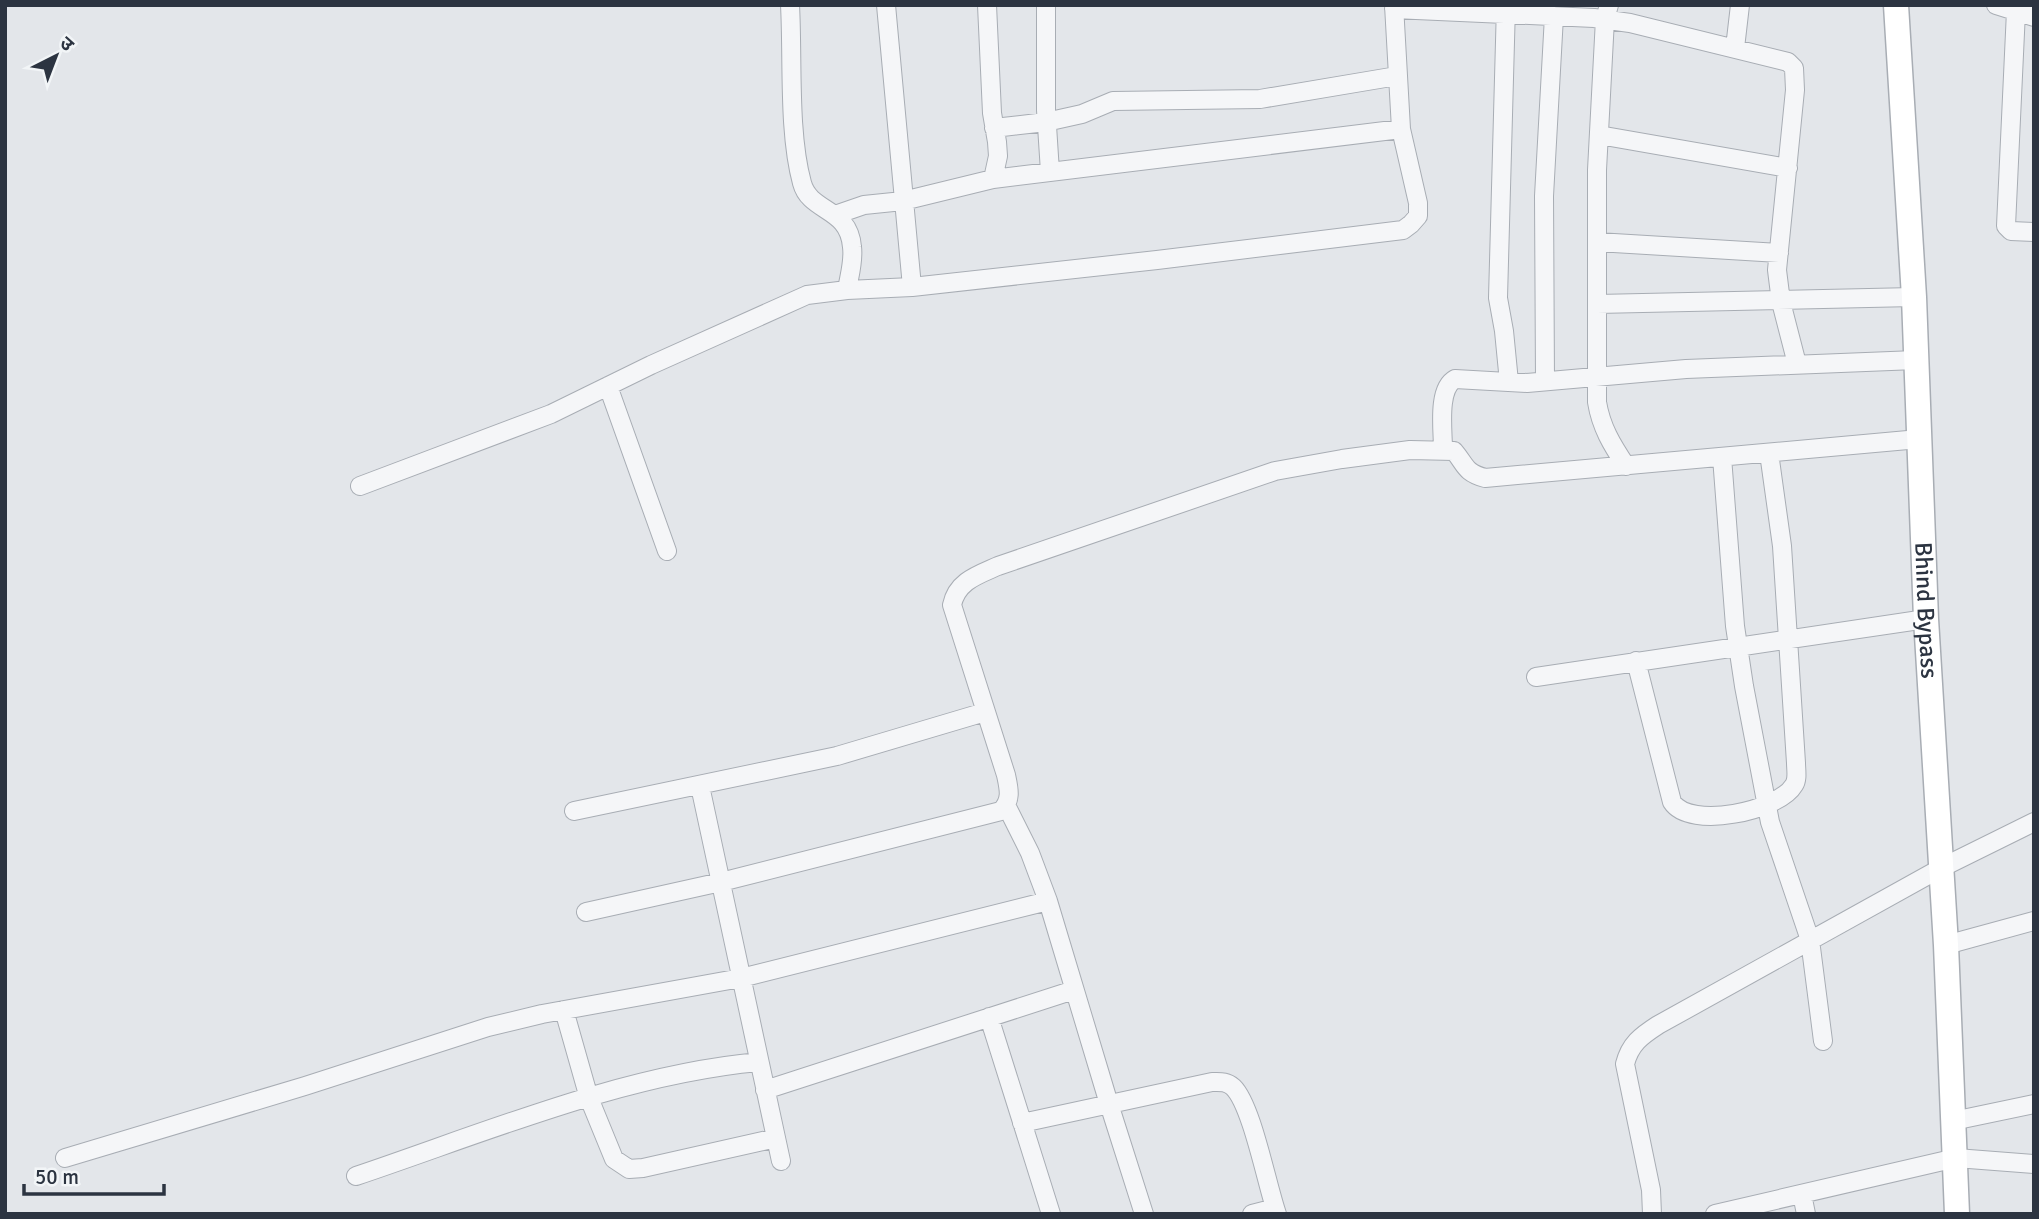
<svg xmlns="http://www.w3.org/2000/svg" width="2039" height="1219" viewBox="0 0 2039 1219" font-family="Signika,'Noto Sans Devanagari',sans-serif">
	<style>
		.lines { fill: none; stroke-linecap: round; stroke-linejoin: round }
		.street-casing { stroke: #a8adb4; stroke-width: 20 }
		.secondary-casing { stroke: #a8adb4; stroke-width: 27 }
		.street { stroke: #f5f6f8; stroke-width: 18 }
		.secondary { stroke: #fff; stroke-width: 24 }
		.labels { text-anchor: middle; stroke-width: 7; stroke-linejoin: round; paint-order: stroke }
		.street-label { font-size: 24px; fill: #2c3441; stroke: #f2f5f7 }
	</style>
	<rect width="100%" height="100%" fill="#e3e6ea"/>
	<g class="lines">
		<g class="street-casing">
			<path id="street" d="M790,5C793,59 788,132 802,183C810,213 849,207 852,247C854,261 849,277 847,290
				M886,5L912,287
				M987,5L992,113L997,142L998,156L993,179
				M1046,5V110L1050,172
				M1506,5L1498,298L1504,331L1509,382
				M1609,5L1605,19L1597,170V402C1601,427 1612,445 1626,466
				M1996,5L2034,17
				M1394,9L1594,18L1630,23L1788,62L1794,68L1795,90L1777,270L1781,302L1797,364
				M2016,11L2006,226L2011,231L2034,232
				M1735,48L1740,5
				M994,128L1046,122L1082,114L1113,101L1260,99L1397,76
				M1599,135L1788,168
				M835,215L864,205L903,201L993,179L1401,129
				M1597,242L1779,253
				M1597,304L1914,297
				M1545,380L1544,196L1554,16
				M608,386L667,551
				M1443,449C1443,430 1437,389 1455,379L1527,383L1686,369L1916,360
				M1722,457L1735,626L1744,686L1770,822L1810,940L1823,1041
				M360,486L551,414L651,365L807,295L847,290L912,287L1157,260L1403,230L1411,224L1418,216V203L1401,129L1394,5
				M1636,661L1672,802C1690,830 1779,811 1794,785C1798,779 1796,770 1796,763L1782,546L1769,453
				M1536,677L1926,619
				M700,786L781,1161
				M1006,805L1030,853L1048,901L1109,1104L1144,1214
				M574,811L837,756L985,712
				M586,912L721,882L1001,811C1012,800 1009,789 1006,775L952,605C957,581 978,575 998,566L1275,471L1342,459L1410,450L1454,451C1466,465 1464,472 1485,478L1919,439
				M1946,945L2034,921
				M564,1010L589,1098L614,1159L629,1169L643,1168L776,1138
				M989,1017L1051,1214
				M765,1090L1074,990
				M1953,1121L2034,1104
				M1022,1123L1212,1082C1220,1082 1226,1081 1233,1087C1252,1105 1267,1186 1277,1214
				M65,1158L305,1086L488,1027L542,1014L741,978L1048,901
				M356,1176C484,1133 624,1074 759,1062
				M1802,1194L1806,1214
				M1252,1214L1275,1208
				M1652,1214L1651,1190L1625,1064C1630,1044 1641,1036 1658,1025L1941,868L2034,822
				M1715,1214L1956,1158L2034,1164"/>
		</g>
		<g class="secondary-casing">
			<g id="secondary">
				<path id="s1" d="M1896,5L1914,297L1926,619L1946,945L1957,1214"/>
			</g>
		</g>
		<use href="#street" class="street"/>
		<use href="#secondary" class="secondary"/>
	</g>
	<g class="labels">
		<g class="street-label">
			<text dy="8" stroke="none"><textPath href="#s1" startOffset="606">Bhind Bypass</textPath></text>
		</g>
	</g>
	<rect width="2039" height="1219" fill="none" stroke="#2c3441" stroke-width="14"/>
	<g transform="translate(56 56) rotate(42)" stroke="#f2f5f7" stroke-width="5" paint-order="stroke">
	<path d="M0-5L12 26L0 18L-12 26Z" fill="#2c3441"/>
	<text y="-10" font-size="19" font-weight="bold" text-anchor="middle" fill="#2c3441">उ</text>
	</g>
	<path d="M24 1184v10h140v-10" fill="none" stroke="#2c3441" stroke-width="3.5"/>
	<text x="35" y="1184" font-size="21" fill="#2c3441" stroke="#f2f5f7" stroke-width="5" paint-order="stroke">50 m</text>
</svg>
